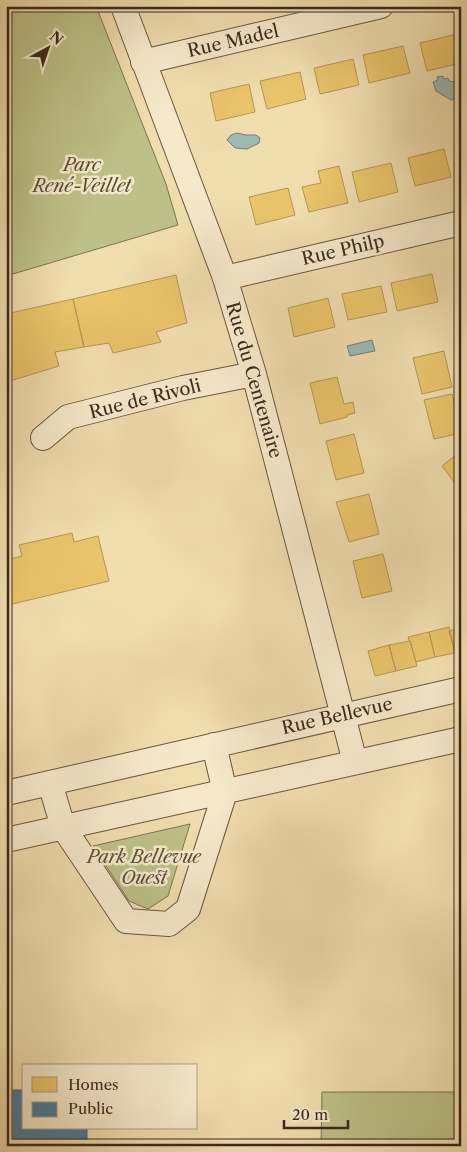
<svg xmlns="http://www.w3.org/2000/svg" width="467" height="1152" viewBox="0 0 467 1152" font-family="'Libre Caslon Text',serif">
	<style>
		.green { fill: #bdc088; stroke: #7c7452 }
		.water { fill: #9cbab2; stroke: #768076 }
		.homes { fill: #e9c46a; stroke: #b59653 }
		.public { fill: #457b9d; stroke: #426277 }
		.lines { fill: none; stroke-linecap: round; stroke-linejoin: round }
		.minor-casing { stroke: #695641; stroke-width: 26 }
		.minor { stroke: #f5e9ca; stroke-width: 24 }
		.labels { text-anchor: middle; stroke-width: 5; stroke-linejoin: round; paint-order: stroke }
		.street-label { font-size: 18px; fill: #3c291d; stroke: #f5e9ca }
		.park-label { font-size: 18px; font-style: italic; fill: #5c4f38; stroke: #f5e9ca }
	</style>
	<rect width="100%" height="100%" fill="#f0ddae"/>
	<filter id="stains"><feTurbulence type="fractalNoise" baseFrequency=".004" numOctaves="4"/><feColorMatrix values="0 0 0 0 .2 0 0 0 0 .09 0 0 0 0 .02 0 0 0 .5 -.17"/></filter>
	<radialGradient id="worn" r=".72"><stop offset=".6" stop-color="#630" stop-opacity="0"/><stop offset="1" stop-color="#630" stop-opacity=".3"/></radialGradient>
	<path class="green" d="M6,6H96L166,184L178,225L6,276Z
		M190,824L168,896L148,909L129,901L93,846Z
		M322,1092H461V1146H321Z"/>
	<path class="water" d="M443,76L444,79L448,78L449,81L461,83V97L451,100L436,91L433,82L438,80L437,77Z
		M237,133L246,135H256L260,138L259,143L247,149L235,148L227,140L231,135Z
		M372,340L375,351L350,356L347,346Z"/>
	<path class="homes" d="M457,34L461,50V63L427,71L420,43Z
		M403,46L410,73L369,83L363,55Z
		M353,59L359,85L320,94L314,68Z
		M300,72L306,99L267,109L260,81Z
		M249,84L255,112L216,121L210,93Z
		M444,149L451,177L415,186L408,158Z
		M391,163L398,192L359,202L352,172Z
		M339,166L348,203L309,212L302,187L321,183L318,171Z
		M288,188L295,215L256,225L249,197Z
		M432,274L438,302L397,311L391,283Z
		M176,275L187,323L156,332L161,342L113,353L109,343L84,347L73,299Z
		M381,286L387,312L348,320L342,294Z
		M328,298L335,327L294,337L288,308Z
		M73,299L84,347L55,352L59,366L10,381L6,371V314Z
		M444,351L452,387L422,394L413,358Z
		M337,377L344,404L353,402L355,413L347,415V417L320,424L310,383Z
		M452,394L461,433L434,439L424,400Z
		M354,434L364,473L336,480L326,441Z
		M461,451V491L442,466Z
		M369,494L379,534L349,542L336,502Z
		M72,533L74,542L98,536L109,581L8,605L6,596V560L22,556L19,545Z
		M383,554L392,591L362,598L353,561Z
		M449,627L455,653L435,657L429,632Z
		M461,628V655L456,656L449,631Z
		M429,632L435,657L416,662L410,641H409L408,637Z
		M410,641L417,666L396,671L389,645Z
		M389,645L396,671L375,676L368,651Z"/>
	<path class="public" d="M6,1090H24V1128H87V1146H6Z"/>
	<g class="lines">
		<g class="minor-casing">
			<path id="minor" d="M123,6L225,278L254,374L355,762
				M143,62L381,6
				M225,278L461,223
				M43,438L68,417L183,388L254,374
				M50,783L63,827L126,921L169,924L188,909L225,792L214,745
				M6,793L461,689
				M6,840L461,739"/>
		</g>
		<use href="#minor" class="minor"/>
	</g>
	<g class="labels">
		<g class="street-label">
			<text transform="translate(233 41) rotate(-13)" y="6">Rue Madel</text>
			<text transform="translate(343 250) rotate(-13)" y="6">Rue Philp</text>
			<text transform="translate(254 380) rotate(74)" y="6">Rue du Centenaire</text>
			<text transform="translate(145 399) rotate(-14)" y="6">Rue de Rivoli</text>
			<text transform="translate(337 716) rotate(-13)" y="6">Rue Bellevue</text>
		</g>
		<g class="park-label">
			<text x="82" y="171">Parc<tspan x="82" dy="21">René-Veillet</tspan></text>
			<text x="144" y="863">Park Bellevue<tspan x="144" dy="21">Ouest</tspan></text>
		</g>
	</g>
	<rect width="467" height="1152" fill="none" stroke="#f0ddae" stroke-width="25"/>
	<rect x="8" y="8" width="452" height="1137" fill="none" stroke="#3c291d" stroke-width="2.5"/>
	<rect x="12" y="12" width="442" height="1127" fill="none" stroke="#3c291d"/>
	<rect x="22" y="1064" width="175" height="65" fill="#f5e9ca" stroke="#ab9c85"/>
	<rect x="32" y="1077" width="25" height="15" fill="#e9c46a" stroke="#ab9c85"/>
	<text x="68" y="1090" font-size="15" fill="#3c291d">Homes</text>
	<rect x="32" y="1102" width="25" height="15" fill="#457b9d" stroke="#ab9c85"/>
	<text x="68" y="1114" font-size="15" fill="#3c291d">Public</text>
	<g transform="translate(48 48) rotate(40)" stroke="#f5e9ca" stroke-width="4" paint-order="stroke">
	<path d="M0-4L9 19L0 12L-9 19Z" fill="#3c291d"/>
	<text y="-8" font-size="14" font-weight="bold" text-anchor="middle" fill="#3c291d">N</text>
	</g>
	<path d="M284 1120v8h64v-8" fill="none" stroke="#3c291d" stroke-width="2.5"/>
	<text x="292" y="1120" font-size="15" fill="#3c291d" stroke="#f5e9ca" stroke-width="4" paint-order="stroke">20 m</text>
	<rect width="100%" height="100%" filter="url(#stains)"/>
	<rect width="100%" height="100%" fill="url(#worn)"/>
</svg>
